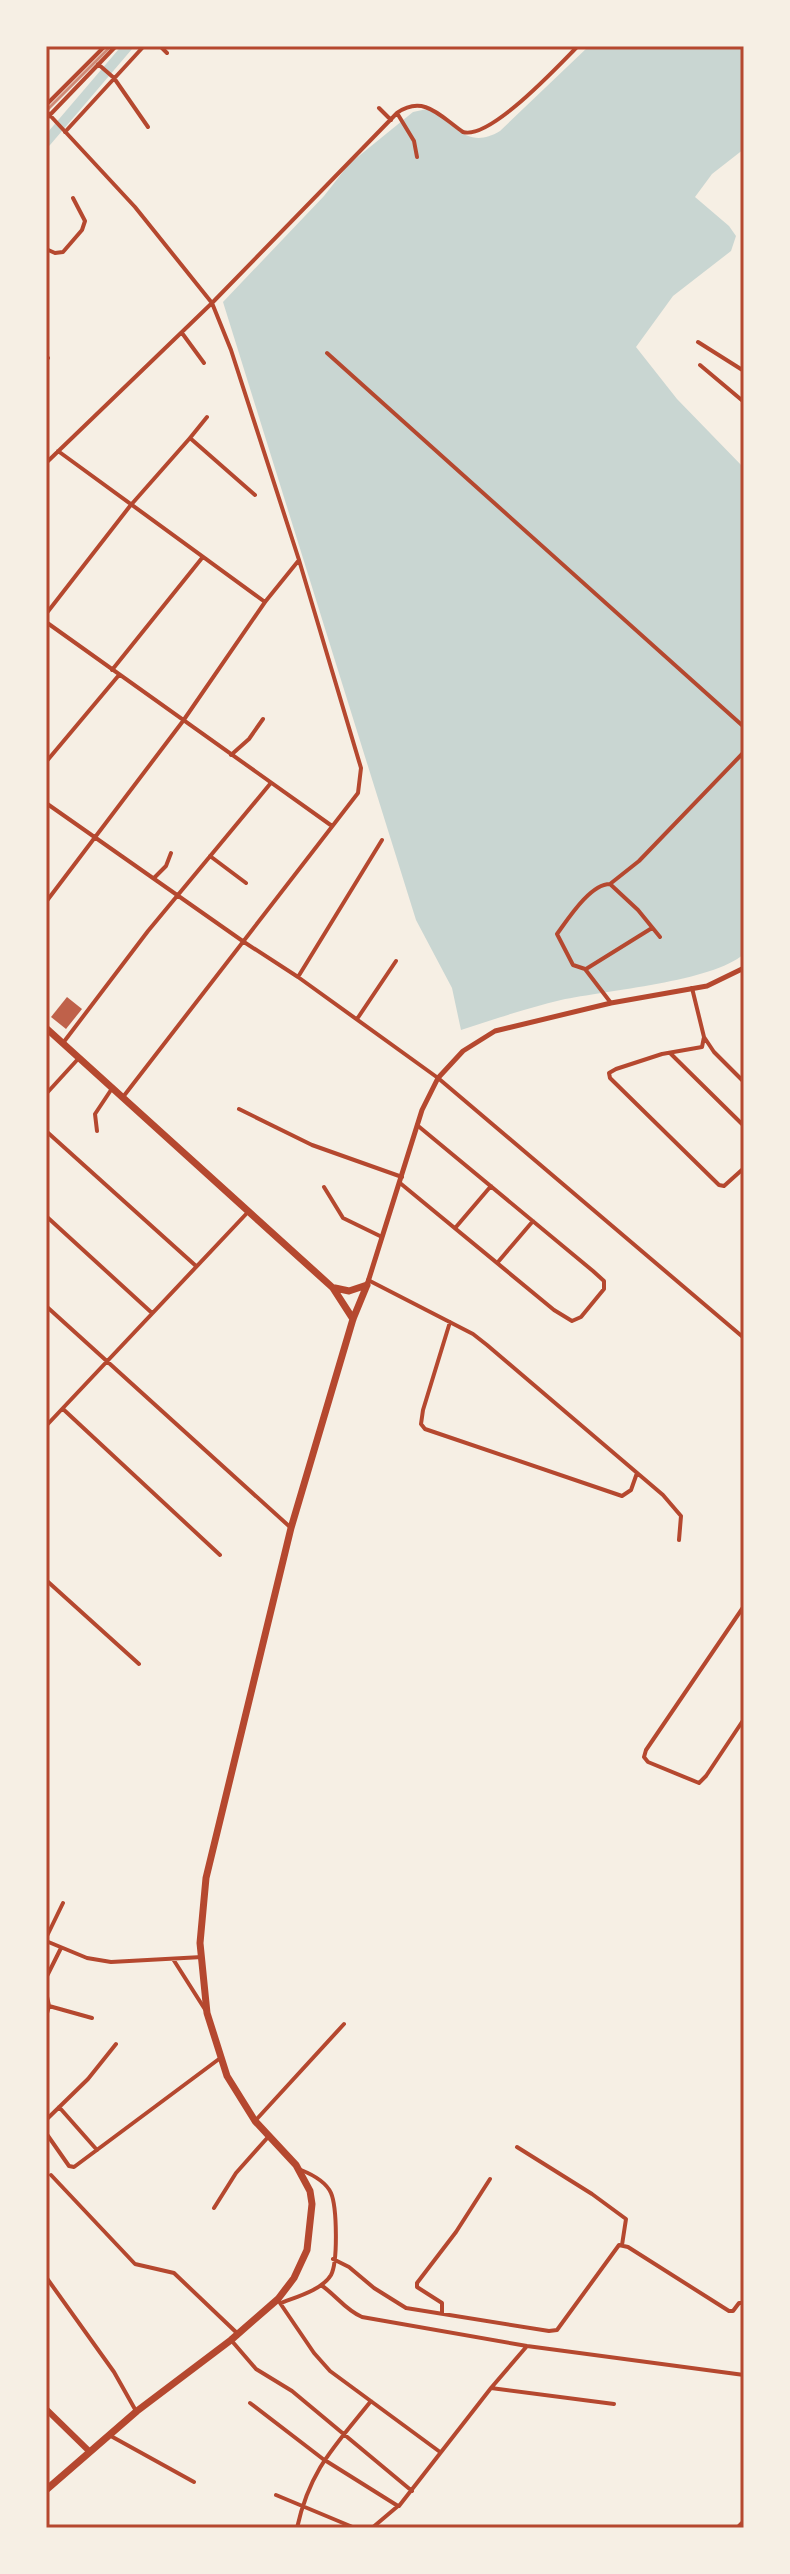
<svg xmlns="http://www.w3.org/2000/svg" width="790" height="2574" viewBox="0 0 790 2574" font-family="'Sofia Sans Condensed',sans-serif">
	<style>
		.water { fill: #c9d6d2 }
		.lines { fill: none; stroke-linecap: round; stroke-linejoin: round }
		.canal { stroke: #c9d6d2; stroke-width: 10 }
		.building { fill: #bf614a }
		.minor { stroke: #b5482f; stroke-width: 4 }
		.tertiary { stroke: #b5482f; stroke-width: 5 }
		.secondary { stroke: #b5482f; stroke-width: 6 }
		.primary { stroke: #b5482f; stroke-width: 7 }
		.rail { stroke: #cf8b77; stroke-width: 3 }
		.neatline { fill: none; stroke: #b5482f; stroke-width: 3 }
	</style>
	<rect width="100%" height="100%" fill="#f6efe4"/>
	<path class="water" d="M589,46H744V149L712,174L695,197L729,226L736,236L731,251L673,296L636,347L677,399L744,468V954C712,982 607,990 561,1000C528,1008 494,1019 461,1030L452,988L416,920L223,302L324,196L349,164L413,112L427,109L433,111C457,128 470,149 500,131Z"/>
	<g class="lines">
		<path class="canal" d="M46,142L128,46"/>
	</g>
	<path class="building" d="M67,997L82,1009L66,1029L51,1017Z"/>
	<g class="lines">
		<path class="minor" d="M160,46L167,53
			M98,64L114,78L148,127
			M46,105L105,46
			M379,108L391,120
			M46,111L135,207L212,303L231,350L299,560L361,768L358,793L123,1097
			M397,113L414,141L417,157
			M46,119L116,46
			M65,132L144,46
			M46,249L55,253L63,252L82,230L85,221L73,198
			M182,333L204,363
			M698,342L744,371
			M327,353L744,727
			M46,356L48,358
			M700,365L744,402
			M190,438L207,417
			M58,451L265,602
			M46,463L212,303L397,113C424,94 441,117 463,132C490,140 558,66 578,46
			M46,614L130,506L190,438L255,495
			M46,622L332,826
			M112,670L202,558
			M231,755L249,739L263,719
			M46,762L119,675
			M46,803L244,942L298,977L438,1078L744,1338
			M210,856L246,883
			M154,878L166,866L171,853
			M610,884L639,861L744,752
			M46,902L183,721L265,602L299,560
			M586,969L652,928
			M298,977L382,840
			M692,988L704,1037L714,1052L744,1082
			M611,1003L585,969L573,965L557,934C568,919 590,884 610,884L638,910L660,937
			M357,1019L396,961
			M704,1037L702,1047L662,1054L616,1069L609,1073L610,1078L719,1185L724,1186L744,1168
			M63,1043L148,931L270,784
			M671,1054L744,1126
			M46,1094L78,1059
			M239,1109L312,1145L402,1177
			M46,1131L196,1266
			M97,1131L95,1114L111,1090
			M400,1183L554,1310L572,1321L581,1317L604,1289V1281L593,1271L417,1125
			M324,1187L343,1218L382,1237
			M46,1216L152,1313
			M456,1227L491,1186
			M498,1262L533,1221
			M368,1280L473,1334L487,1345L663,1495L681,1516L679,1540
			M46,1306L290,1527
			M450,1322L423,1410L421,1424L425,1429L622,1496L631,1490L637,1473
			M63,1409L220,1555
			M46,1426L248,1212
			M46,1580L139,1664
			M744,1606L646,1750L644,1757L648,1762L699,1783L706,1776L744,1719
			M46,1938L63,1903
			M46,1941L87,1958L111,1962L202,1957
			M173,1959L206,2011
			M46,1978L61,1948
			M46,1992L49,2006L92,2018
			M46,2017L49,2006
			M59,2107L97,2150
			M46,2120L88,2079L116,2044
			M255,2121L344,2024
			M46,2133L69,2166L74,2167L219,2059
			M517,2147L592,2194L626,2219L622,2245
			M51,2175L135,2264L174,2273L238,2334
			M214,2208L236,2173L269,2136
			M333,2259L349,2267L374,2288L406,2308L549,2331L557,2330L619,2245L628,2247L729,2311H733L739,2303H744
			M46,2277L114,2372L136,2411
			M321,2285C336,2295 345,2310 362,2317L527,2346L744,2375
			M280,2303L314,2353L330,2371L440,2452
			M281,2303C296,2297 322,2290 331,2275C338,2262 337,2207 331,2193C326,2182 311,2174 301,2170
			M442,2314V2303L417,2287V2283L456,2232L490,2179
			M231,2340L256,2369L292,2391L412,2491
			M491,2388L614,2404
			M250,2403L323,2459L398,2506L372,2528
			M109,2435L194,2482
			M276,2495L355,2528
			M399,2506L491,2388L527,2346
			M297,2528C310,2469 335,2446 371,2401
			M737,2528L744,2521"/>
		<path class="tertiary" d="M367,1285L422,1110L438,1078L463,1051L495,1031L611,1003L707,986L744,968"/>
		<path class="secondary" d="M46,2409L90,2452"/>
		<path class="primary" d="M46,1028L333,1288L353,1319
			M335,1288L349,1291L367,1285
			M46,2490L137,2411L231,2340L278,2299L294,2278L307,2250L312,2204L310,2191L296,2165L255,2121L227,2076L207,2013L200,1943L206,1878L291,1528L353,1319L367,1285"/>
		<path class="rail" d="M46,111L111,46"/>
	</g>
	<rect width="790" height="2574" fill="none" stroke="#f6efe4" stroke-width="96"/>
	<rect x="48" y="48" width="694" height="2478" class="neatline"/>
</svg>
